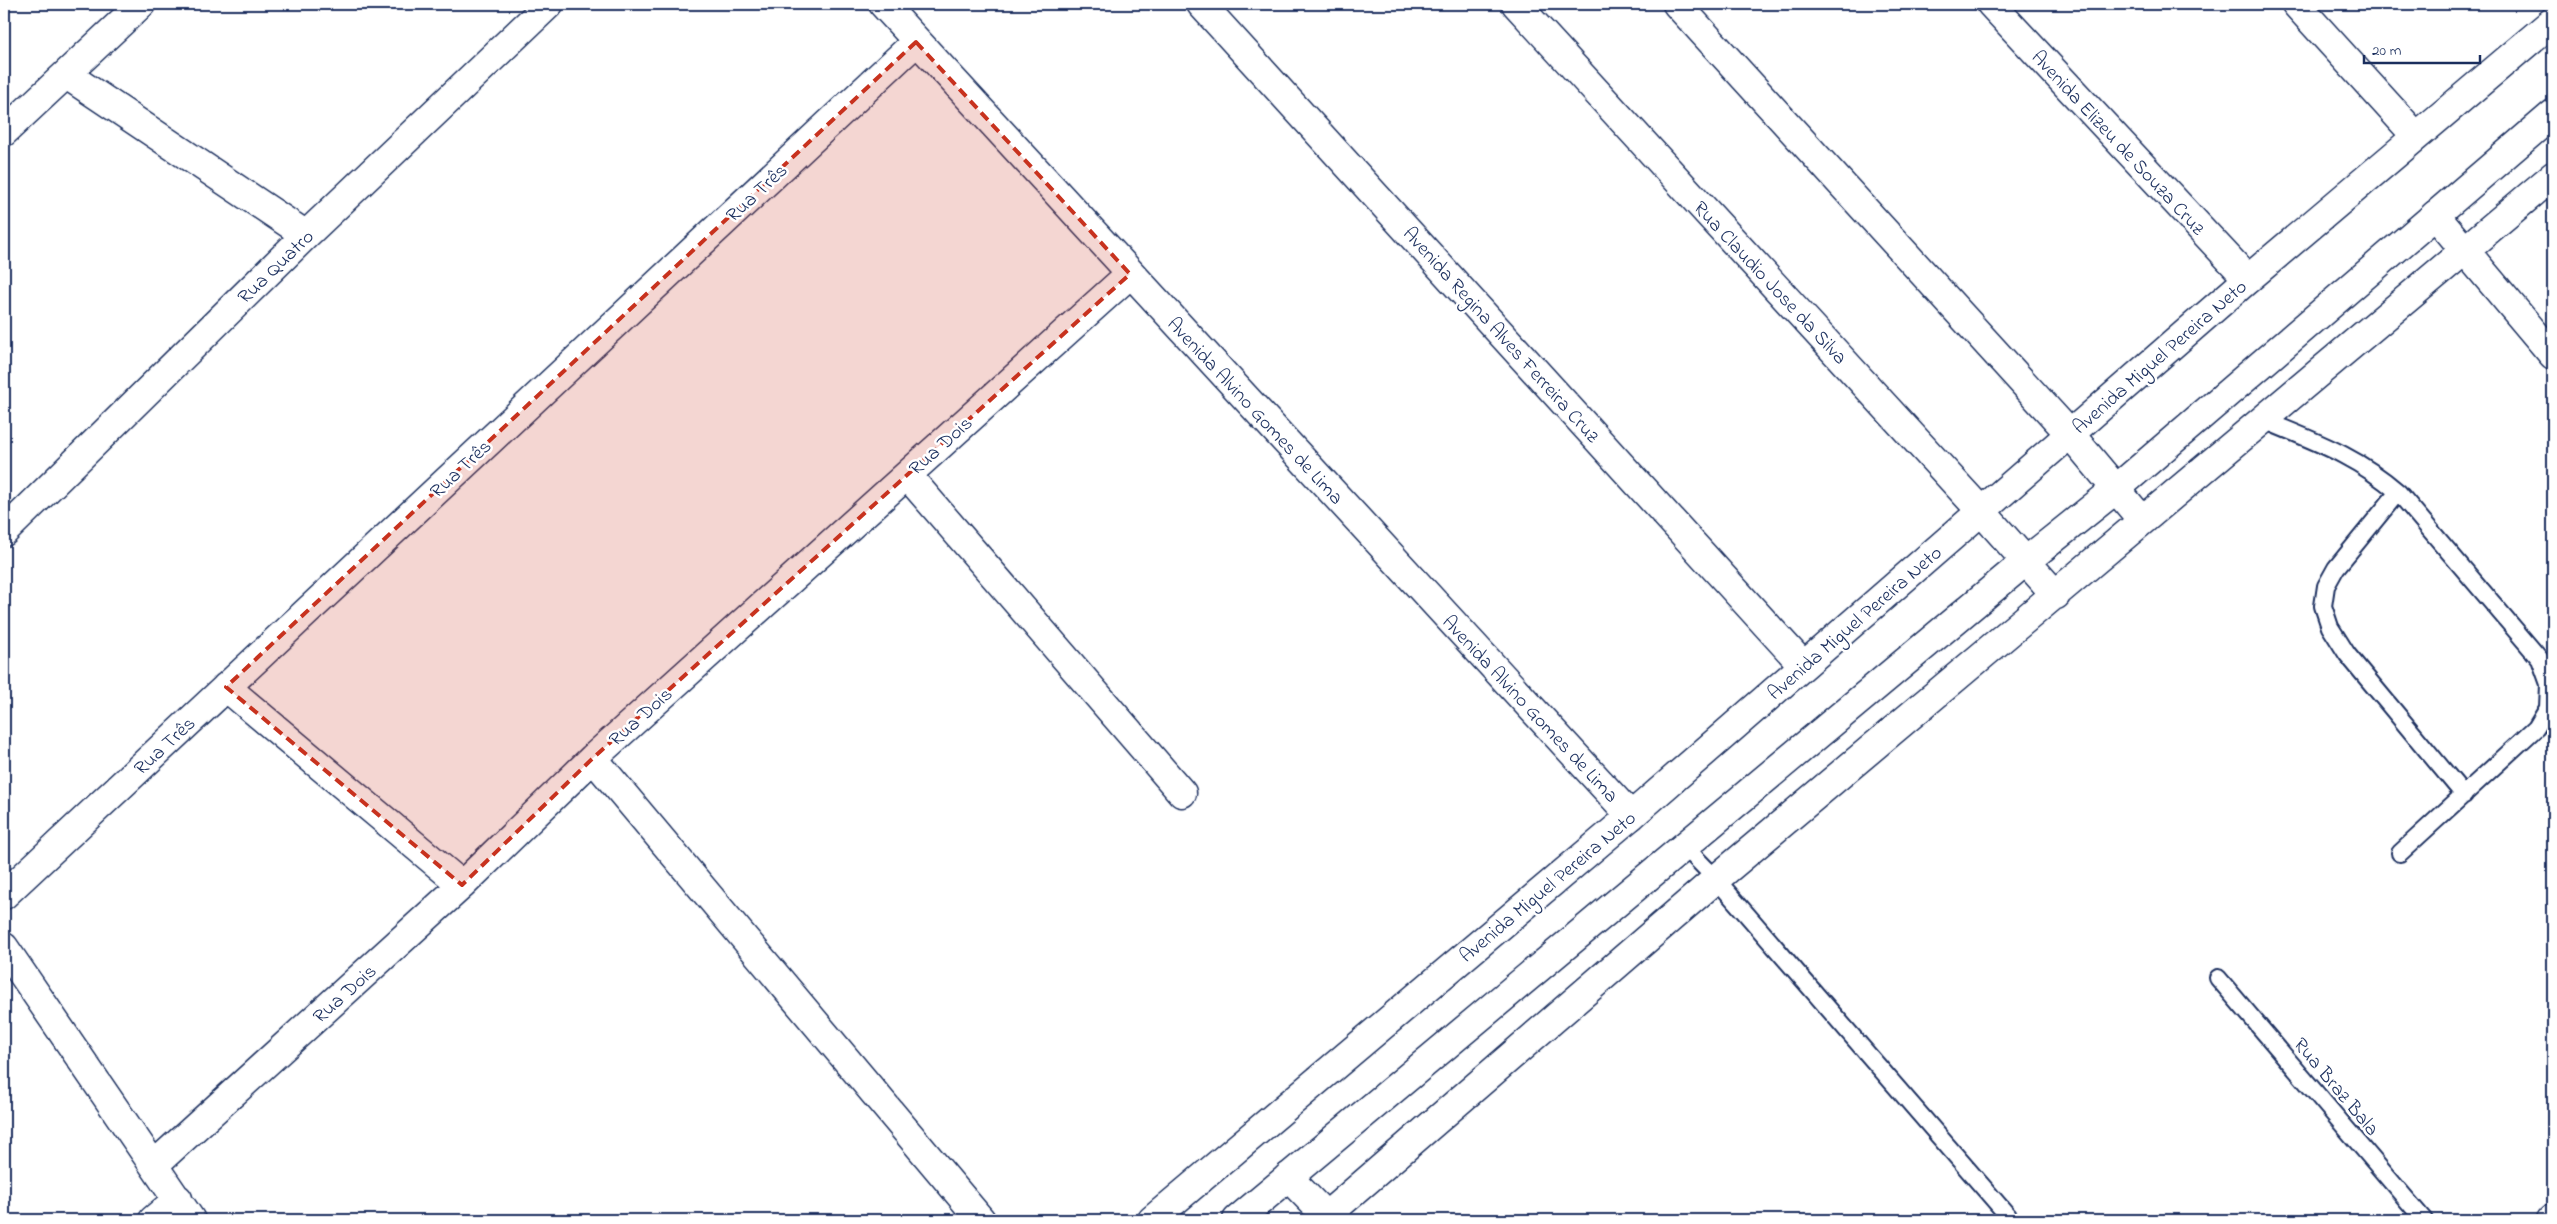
<svg xmlns="http://www.w3.org/2000/svg" width="2557" height="1224" viewBox="0 0 2557 1224" font-family="'Indie Flower',sans-serif">
	<style>
		.lines { fill: none; stroke-linecap: round; stroke-linejoin: round }
		.lane-casing { stroke: #1b2f5e; stroke-width: 20 }
		.street-casing { stroke: #1b2f5e; stroke-width: 31 }
		.secondary-casing { stroke: #1b2f5e; stroke-width: 31 }
		.lane { stroke: #fff; stroke-width: 16 }
		.street { stroke: #fff; stroke-width: 28 }
		.secondary { stroke: #fff; stroke-width: 28 }
		.marked { fill: #c8321e; fill-opacity: 0.2; stroke: #c8321e; stroke-width: 4; stroke-dasharray: 10 6; stroke-linejoin: round }
		.labels { text-anchor: middle; stroke-width: 5; stroke-linejoin: round; paint-order: stroke }
		.street-label { font-size: 20px; fill: #1b2f5e; stroke: #fff }
	</style>
	<rect width="100%" height="100%" fill="#fff"/>
	<filter id="ink" filterUnits="userSpaceOnUse"><feTurbulence type="fractalNoise" baseFrequency=".02" numOctaves="2"/><feDisplacementMap in="SourceGraphic" scale="10" xChannelSelector="R" yChannelSelector="G"/><feConvolveMatrix kernelMatrix="1 2 1 2 8 2 1 2 1" color-interpolation-filters="sRGB"/></filter>
	<g filter="url(#ink)">
		<g class="lines">
			<g class="lane-casing">
				<path id="lane" d="M2261,419C2313,441 2354,454 2398,492L2540,659L2549,684L2548,708L2536,728L2400,853
					M2398,492L2336,568L2326,586L2323,606L2330,627L2347,654L2464,795
					M1685,847L1716,879L2009,1217
					M2218,978L2424,1220"/>
			</g>
			<g class="street-casing">
				<path id="street" d="M883,4L1631,816
					M1201,4L1803,665
					M1516,4L1982,512L2056,595
					M1677,4L2070,434L2142,520
					M1991,4L2248,279
					M2296,4L2416,136
					M67,75L306,235
					M4,132L141,4
					M2435,215L2553,355
					M907,475L1182,793
					M4,532L306,235L549,4
					M226,687L462,885
					M593,758L981,1220
					M4,895L916,42
					M4,947L191,1220
					M154,1165L462,885L593,758L1130,274
					M1288,1177L1330,1220
					M1326,1216L1716,879L2553,176
					M153,1220L178,1199
					M2551,1220L2553,1218"/>
			</g>
			<g class="secondary-casing">
				<path id="secondary" d="M1152,1220L1631,816L2248,279L2553,21
					M1237,1220L2026,561L2116,489L2553,114"/>
			</g>
			<use href="#lane" class="lane"/>
			<use href="#street" class="street"/>
			<use href="#secondary" class="secondary"/>
		</g>
	</g>
	<path class="marked" d="M916,42L1130,274L593,758L462,885L226,687Z"/>
	<g class="labels">
		<g class="street-label">
			<text transform="translate(2119 142) rotate(47)" y="7">Avenida Elizeu de Souza Cruz</text>
			<text transform="translate(756 192) rotate(-43)" y="7">Rua Três</text>
			<text transform="translate(275 266) rotate(-44)" y="7">Rua Quatro</text>
			<text transform="translate(1771 282) rotate(47)" y="7">Rua Claudio Jose da Silva</text>
			<text transform="translate(1502 334) rotate(48)" y="7">Avenida Regina Alves Ferreira Cruz</text>
			<text transform="translate(2159 356) rotate(-41)" y="7">Avenida Miguel Pereira Neto</text>
			<text transform="translate(1256 410) rotate(47)" y="7">Avenida Alvino Gomes de Lima</text>
			<text transform="translate(940 445) rotate(-42)" y="7">Rua Dois</text>
			<text transform="translate(460 468) rotate(-43)" y="7">Rua Três</text>
			<text transform="translate(1854 622) rotate(-41)" y="7">Avenida Miguel Pereira Neto</text>
			<text transform="translate(1531 708) rotate(47)" y="7">Avenida Alvino Gomes de Lima</text>
			<text transform="translate(640 716) rotate(-42)" y="7">Rua Dois</text>
			<text transform="translate(164 745) rotate(-43)" y="7">Rua Três</text>
			<text transform="translate(1547 886) rotate(-40)" y="7">Avenida Miguel Pereira Neto</text>
			<text transform="translate(344 993) rotate(-42)" y="7">Rua Dois</text>
			<text transform="translate(2337 1086) rotate(50)" y="7">Rua Braz Bala</text>
		</g>
	</g>
	<rect width="2557" height="1224" fill="none" stroke="#fff" stroke-width="20"/>
	<rect x="10" y="10" width="2537" height="1204" fill="none" stroke="#1b2f5e" stroke-width="2" filter="url(#ink)"/>
	<path d="M2364 55v8h116v-8" fill="none" stroke="#1b2f5e" stroke-width="2.5"/>
	<text x="2372" y="55" font-size="15" fill="#1b2f5e" stroke="#ffffff" stroke-width="4" paint-order="stroke">20 m</text>
</svg>
